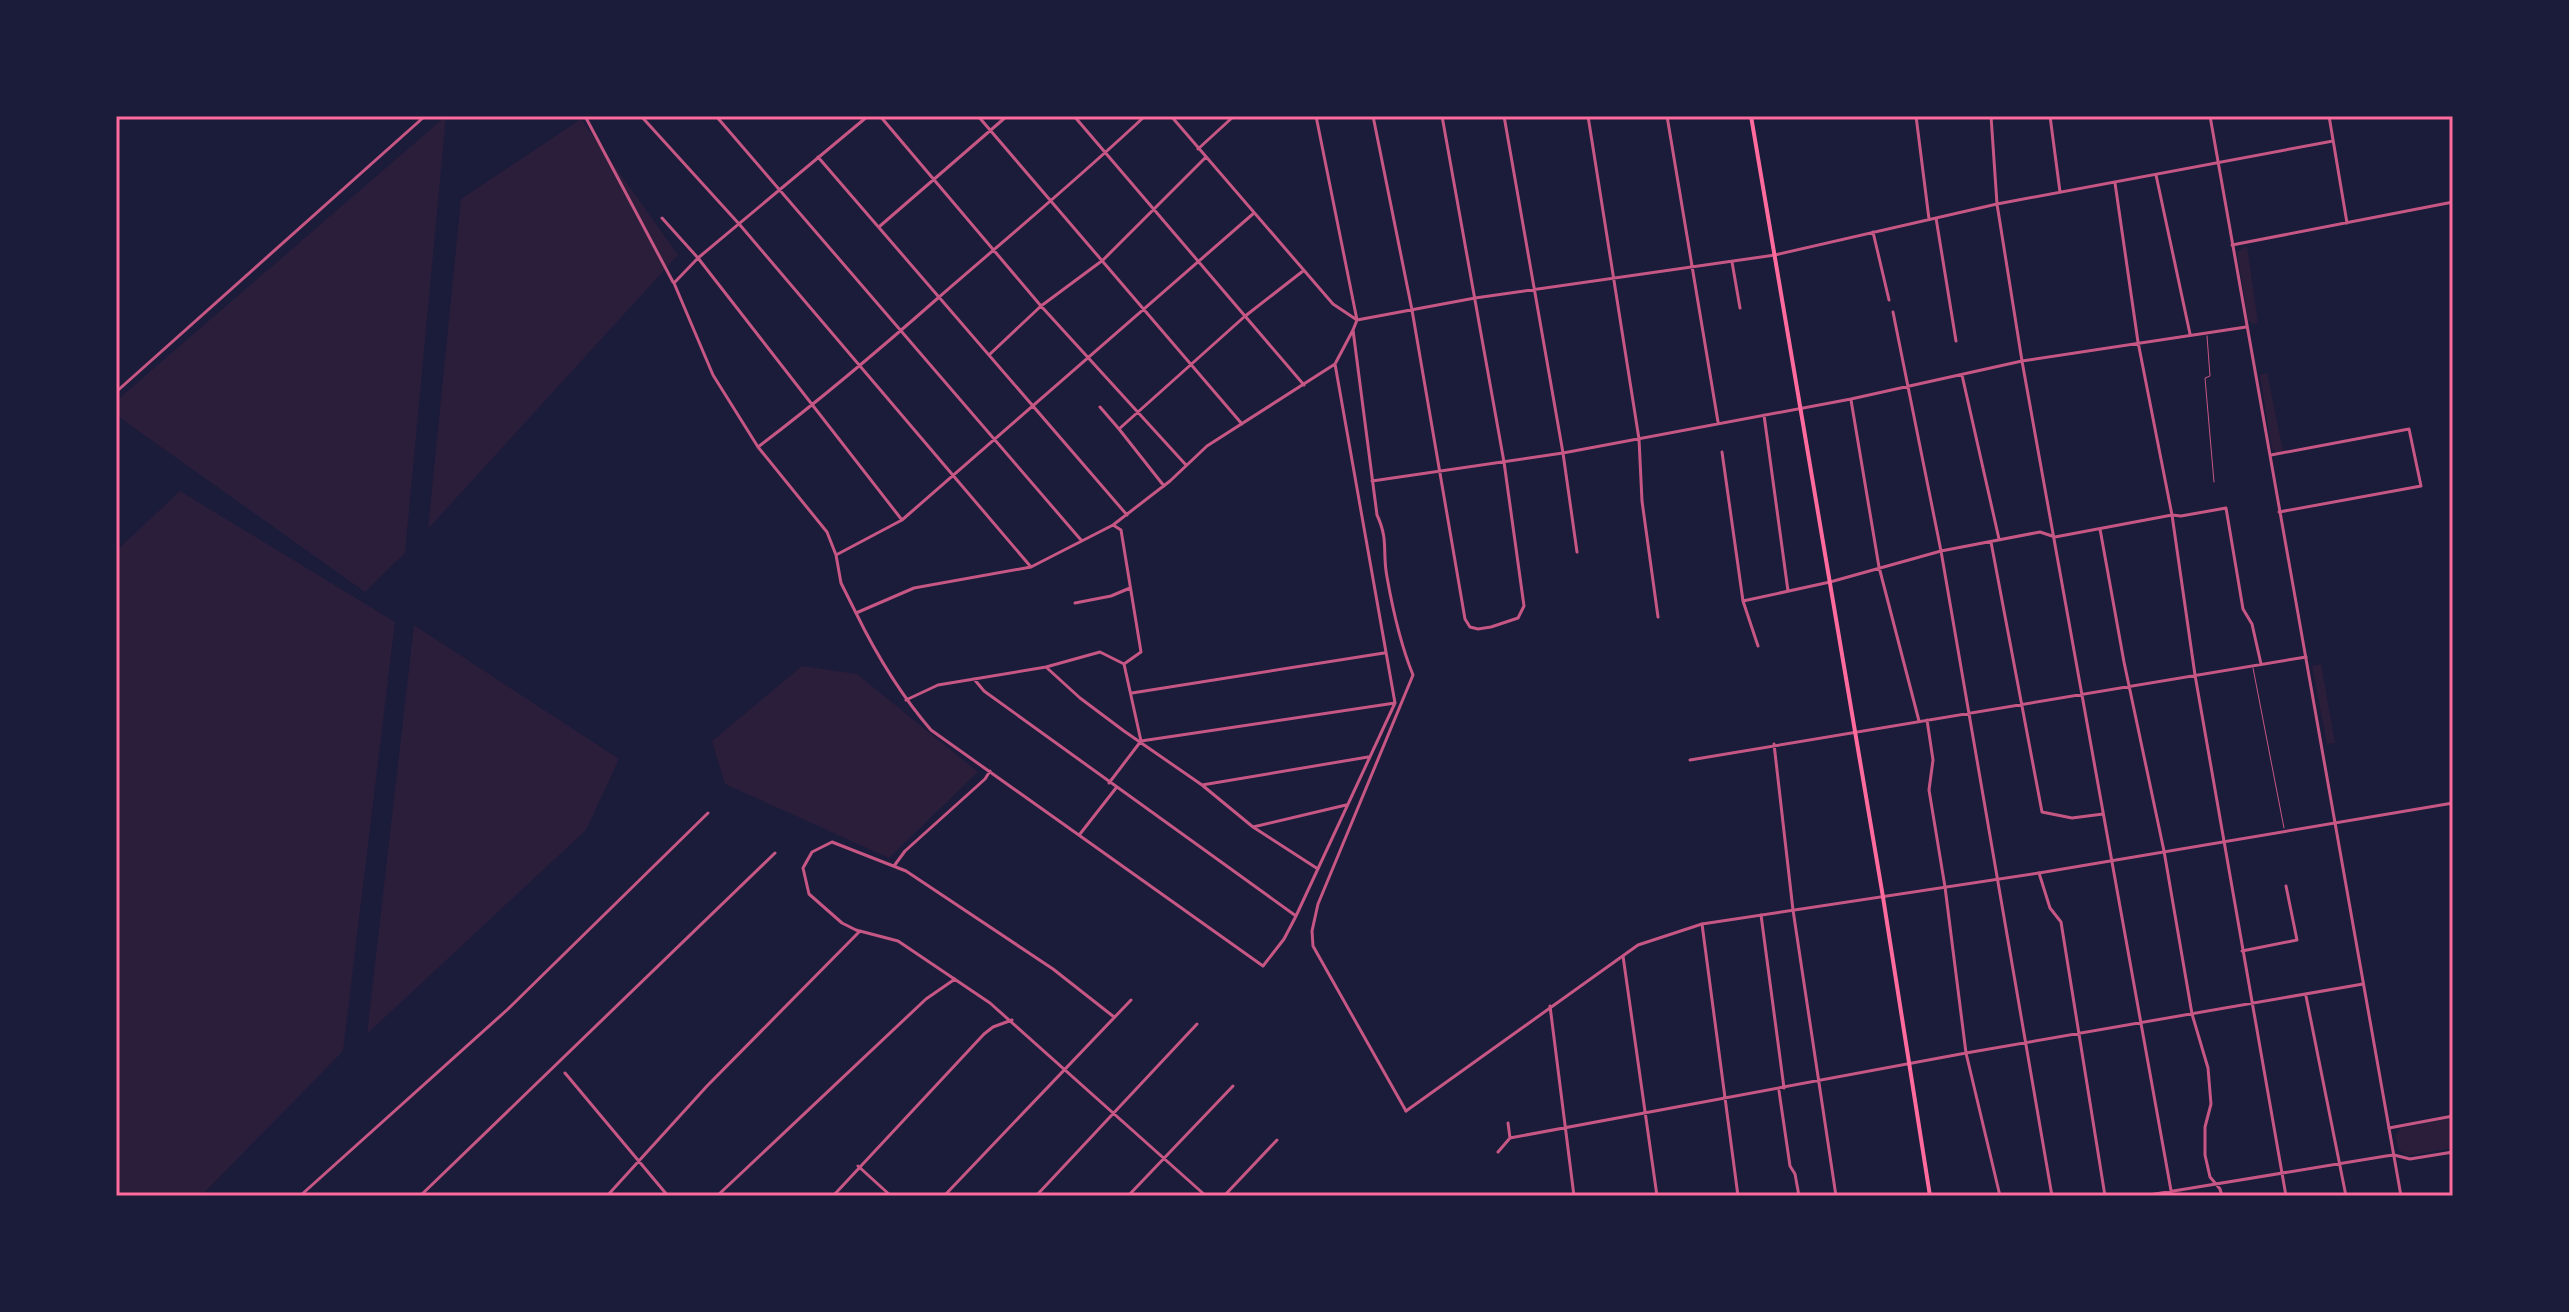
<svg xmlns="http://www.w3.org/2000/svg" width="2569" height="1312" viewBox="0 0 2569 1312" font-family="Merriweather,serif">
	<style>
		.green { fill: #2a1e3b }
		.lines { fill: none; stroke-linecap: round; stroke-linejoin: round }
		.service { stroke: #c65784; stroke-width: 1 }
		.minor { stroke: #c65784; stroke-width: 3 }
		.tertiary { stroke: #c65784; stroke-width: 3 }
		.secondary { stroke: #ff6b9d; stroke-width: 4 }
		.neatline { fill: none; stroke: #ff6b9d; stroke-width: 3 }
	</style>
	<rect width="100%" height="100%" fill="#1b1b3a"/>
	<path class="green" d="M446,116L405,553L365,592L116,415V401Z
		M581,119L678,255L428,529L461,199Z
		M2247,246L2258,323L2253,324L2248,320L2237,252Z
		M2267,373L2283,451L2277,452L2272,449L2260,375Z
		M180,491L395,622L343,1051L201,1196H116V551Z
		M414,625L619,759L586,830L367,1034Z
		M2321,664L2335,743L2327,744L2312,666Z
		M802,666L857,674L978,772L889,858L725,784L712,741Z
		M2453,1118V1148L2407,1156L2398,1149L2395,1135L2401,1128Z"/>
	<g class="lines">
		<path class="service" d="M2207,336L2210,376L2205,378L2214,482
			M2253,668L2284,828"/>
		<path class="minor" d="M585,116L673,282
			M641,116L740,225L1031,567
			M716,116L1081,540
			M880,116L1041,306L1186,465
			M978,116L1242,424
			M1074,116L1304,385
			M1171,116L1333,304L1357,320L1475,298L1775,255L1997,204L2333,141
			M1316,116L1357,320L1353,330L1377,515C1389,541 1382,551 1387,577C1393,611 1400,643 1413,675L1318,904L1312,931L1313,946L1406,1111
			M1373,116L1412,310L1465,619L1470,627L1478,629L1491,627L1518,618L1524,606L1504,462L1442,116
			M1504,116L1563,453L1577,552
			M1588,116L1639,439L1642,501L1658,617
			M1667,116L1718,422
			M1916,116L1929,219
			M1991,116L1997,204L2022,361L2172,1196
			M2050,116L2060,192
			M2329,116L2347,223
			M1198,149L1234,116
			M818,157L1127,515
			M2156,175L2190,334
			M2115,183L2138,342L2172,515L2195,675L2286,1196
			M662,218L698,258L902,520
			M1936,218L1956,341
			M880,226L1007,116
			M1873,232L1889,300
			M2232,245L2453,202
			M1732,262L1740,308
			M1893,312L1941,551L2052,1196
			M989,355L1041,306L1103,260L1206,157
			M1335,364L1395,703L1296,916L1284,939L1263,966L931,730C900,694 877,656 856,613L914,588L1031,567L1113,525L1170,481L1207,446L1335,364L1353,330
			M1962,375L1999,539
			M1851,400L1879,567L1919,721
			M1100,407L1119,429
			M1764,415L1788,591
			M758,447L713,375L674,283L698,258L868,116
			M1722,452L1743,601L1758,646
			M2271,455L2409,429L2421,486L2279,512
			M1372,481L1563,453L1851,399L2022,361L2246,327
			M1164,486L1119,429L1244,317L1303,271
			M1113,525L1121,530L1141,652L1124,664
			M2100,529L2124,662L2164,851L2192,1014L2208,1068L2211,1104L2205,1127V1155L2210,1177L2220,1189L2222,1196
			M1991,542L2042,812L2072,818L2103,814
			M836,555L827,532L758,447C820,400 879,350 938,298C1007,238 1078,179 1145,116
			M1743,601L1830,582L1941,551L2040,532L2055,537L2172,515L2181,516L2226,508L2243,609L2252,624L2261,664
			M1075,603L1111,596L1130,588
			M856,613L841,583L836,555L902,520L1254,213
			M1046,667L1080,698L1124,731L1202,785L1253,827L1318,869
			M974,679L984,691L1296,916
			M1132,693L1384,653
			M906,700L938,685L1046,667L1100,652L1124,664L1141,741L1109,783
			M1927,720L1933,760L1929,790L1945,887L1966,1053L2000,1196
			M1141,741L1395,703
			M1774,744L1793,910L1836,1196
			M1690,760L2306,657
			M1202,785L1368,757
			M1253,827L1346,805
			M1080,834L1116,788
			M894,866L905,851L985,779L990,771
			M2039,873L2050,908L2061,922L2105,1196
			M1761,915L1784,1088
			M1702,924L1738,1196
			M2242,951L2297,940L2286,886
			M1623,956L1657,1196
			M2306,996L2346,1196
			M1550,1006L1574,1196
			M1114,1017L1053,969L906,871L832,842L812,852L803,868L809,894L842,923L856,930L898,941L990,1003L1206,1196
			M565,1073L668,1196
			M1779,1091L1790,1166L1795,1174L1799,1196
			M1508,1123L1510,1138L1966,1053L2363,984
			M2389,1128L2453,1116
			M1498,1152L1510,1138
			M858,1166L891,1196
			M300,1196L508,1009L708,813
			M420,1196L775,853
			M607,1196L707,1086L860,931
			M717,1196L926,999L955,979
			M833,1196L984,1034L993,1027L1012,1020
			M944,1196L1131,1000
			M1036,1196L1197,1024
			M1128,1196L1233,1086
			M1224,1196L1277,1140
			M2143,1196L2386,1156L2394,1155L2410,1159L2453,1152"/>
		<path class="tertiary" d="M2210,116L2401,1196
			M116,392L425,116
			M1406,1111L1638,945L1702,924L2039,873L2453,803"/>
		<path class="secondary" d="M1751,116L1883,897L1930,1196"/>
	</g>
	<rect width="2569" height="1312" fill="none" stroke="#1b1b3a" stroke-width="236"/>
	<rect x="118" y="118" width="2333" height="1076" class="neatline"/>
</svg>
